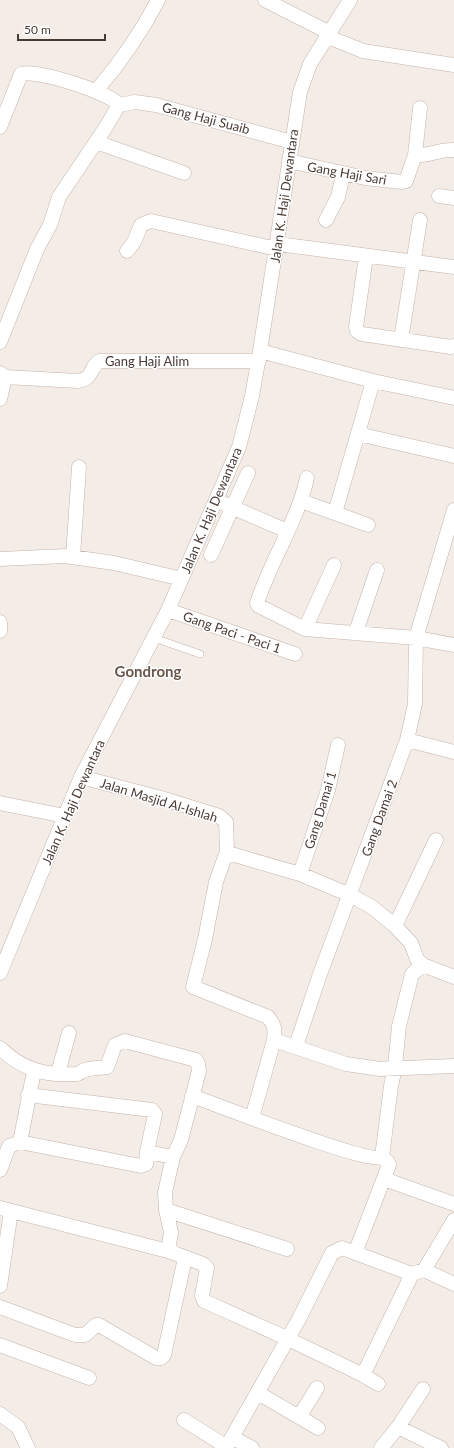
<svg xmlns="http://www.w3.org/2000/svg" width="454" height="1448" viewBox="0 0 454 1448" font-family="Lato,sans-serif">
	<style>
		.lines { fill: none; stroke-linecap: round; stroke-linejoin: round }
		.lane-casing { stroke: #c4b4aa; stroke-width: 8 }
		.street-casing { stroke: #c4b4aa; stroke-width: 15 }
		.lane { stroke: #fff; stroke-width: 7 }
		.street { stroke: #fff; stroke-width: 14 }
		.labels { text-anchor: middle; stroke-width: 3; stroke-linejoin: round; paint-order: stroke }
		.street-label { font-size: 13px; fill: #483b34; stroke: #fff }
		.quarter-label { font-size: 15px; font-weight: bold; fill: #6b564b; stroke: #fff }
	</style>
	<rect width="100%" height="100%" fill="#f4ece6"/>
	<g class="lines">
		<g class="lane-casing">
			<path id="lane" d="M154,638L200,654"/>
		</g>
		<g class="street-casing">
			<path id="street" d="M265,0L328,32
				M326,36L363,51L454,65
				M96,91C120,63 141,33 158,0
				M119,105L135,102L156,105L292,142
				M0,127L21,74C36,69 109,92 119,105L104,130L59,197L50,225L37,249L0,342
				M96,142L184,173
				M415,155L420,108
				M289,161L365,178L402,182L406,181L415,155C431,156 439,149 454,150
				M439,196L454,198
				M326,220L338,197L343,174
				M278,244L454,267
				M127,251L134,242L141,225L151,221L277,249
				M366,256L356,327L357,331L362,334L451,347L454,346
				M401,340L420,220
				M260,351L373,381L454,398
				M0,373L5,377L78,381C94,378 89,369 99,361H259
				M0,399L5,377
				M358,434L454,456
				M307,478C297,522 271,560 257,603L259,606L305,629L334,565
				M301,501L368,525
				M225,504L287,531
				M335,513L373,381
				M211,555L248,473
				M73,557L79,467
				M0,559L65,556L114,563L182,579
				M168,610L295,654
				M0,622V631
				M305,629L416,638L454,645
				M356,632L377,570
				M407,740L454,752
				M81,777L161,798L219,816L226,822L227,851L231,854L300,874L350,895L372,907L395,926L411,943L417,959L423,965L454,977
				M0,803L65,816
				M227,851L216,882L205,939L193,987L268,1017C275,1025 275,1030 274,1040L346,1064L380,1069L454,1066
				M300,874L328,790L338,745
				M395,926L436,840
				M0,973L81,777L168,610L239,447L252,396L260,351L300,92L310,64L350,0
				M296,1046L320,974L407,740L415,704L416,638L454,510
				M0,1048C23,1070 45,1076 77,1074C80,1073 82,1071 85,1070C91,1068 100,1068 107,1067L115,1045L125,1041L196,1060L198,1064L199,1071L181,1140L173,1157
				M58,1073L69,1033
				M28,1095L152,1110L155,1114L147,1152
				M192,1096C218,1105 367,1164 382,1157L391,1086L395,1067L399,1026L412,974L423,965
				M252,1118L274,1040
				M20,1142L34,1071
				M0,1170L9,1146L20,1142L141,1166L146,1164L147,1152L173,1157L165,1192L166,1210L171,1232L168,1251
				M384,1179L454,1204
				M0,1208L168,1251L203,1264L207,1268L202,1296L204,1301L282,1336L361,1374L378,1384
				M166,1210L287,1249
				M355,1253L389,1165L388,1162L382,1157
				M424,1270L454,1284
				M0,1286L11,1211
				M0,1307L75,1335H85L96,1325H99L156,1358H161L164,1355L185,1258
				M0,1345L89,1378
				M363,1375L412,1274
				M258,1393L318,1428
				M0,1414L18,1427L28,1448
				M299,1417L317,1388
				M184,1420L227,1447
				M398,1427L423,1389
				M233,1438L252,1448
				M226,1448L299,1319L332,1253L342,1248L412,1274L424,1270L454,1220
				M381,1448L398,1427L441,1448"/>
		</g>
		<use href="#lane" class="lane"/>
		<use href="#street" class="street"/>
	</g>
	<g class="labels">
		<g class="street-label">
			<text transform="translate(206 118) rotate(15)" y="5">Gang Haji Suaib</text>
			<text transform="translate(347 173) rotate(10)" y="5">Gang Haji Sari</text>
			<text transform="translate(284 196) rotate(-82)" y="5">Jalan K. Haji Dewantara</text>
			<text x="147" y="366">Gang Haji Alim</text>
			<text transform="translate(211 510) rotate(-67)" y="5">Jalan K. Haji Dewantara</text>
			<text transform="translate(232 632) rotate(19)" y="5">Gang Paci - Paci 1</text>
			<text transform="translate(159 800) rotate(17)" y="5">Jalan Masjid Al-Ishlah</text>
			<text transform="translate(73 802) rotate(-66)" y="5">Jalan K. Haji Dewantara</text>
			<text transform="translate(320 810) rotate(-73)" y="5">Gang Damai 1</text>
			<text transform="translate(379 818) rotate(-70)" y="5">Gang Damai 2</text>
		</g>
		<g class="quarter-label">
			<text x="148" y="677">Gondrong</text>
		</g>
	</g>
	<path d="M18 34v6h87v-6" fill="none" stroke="#483b34" stroke-width="2"/>
	<text x="24" y="34" font-size="12" fill="#483b34" stroke="#ffffff" stroke-width="3" paint-order="stroke">50 m</text>
</svg>
